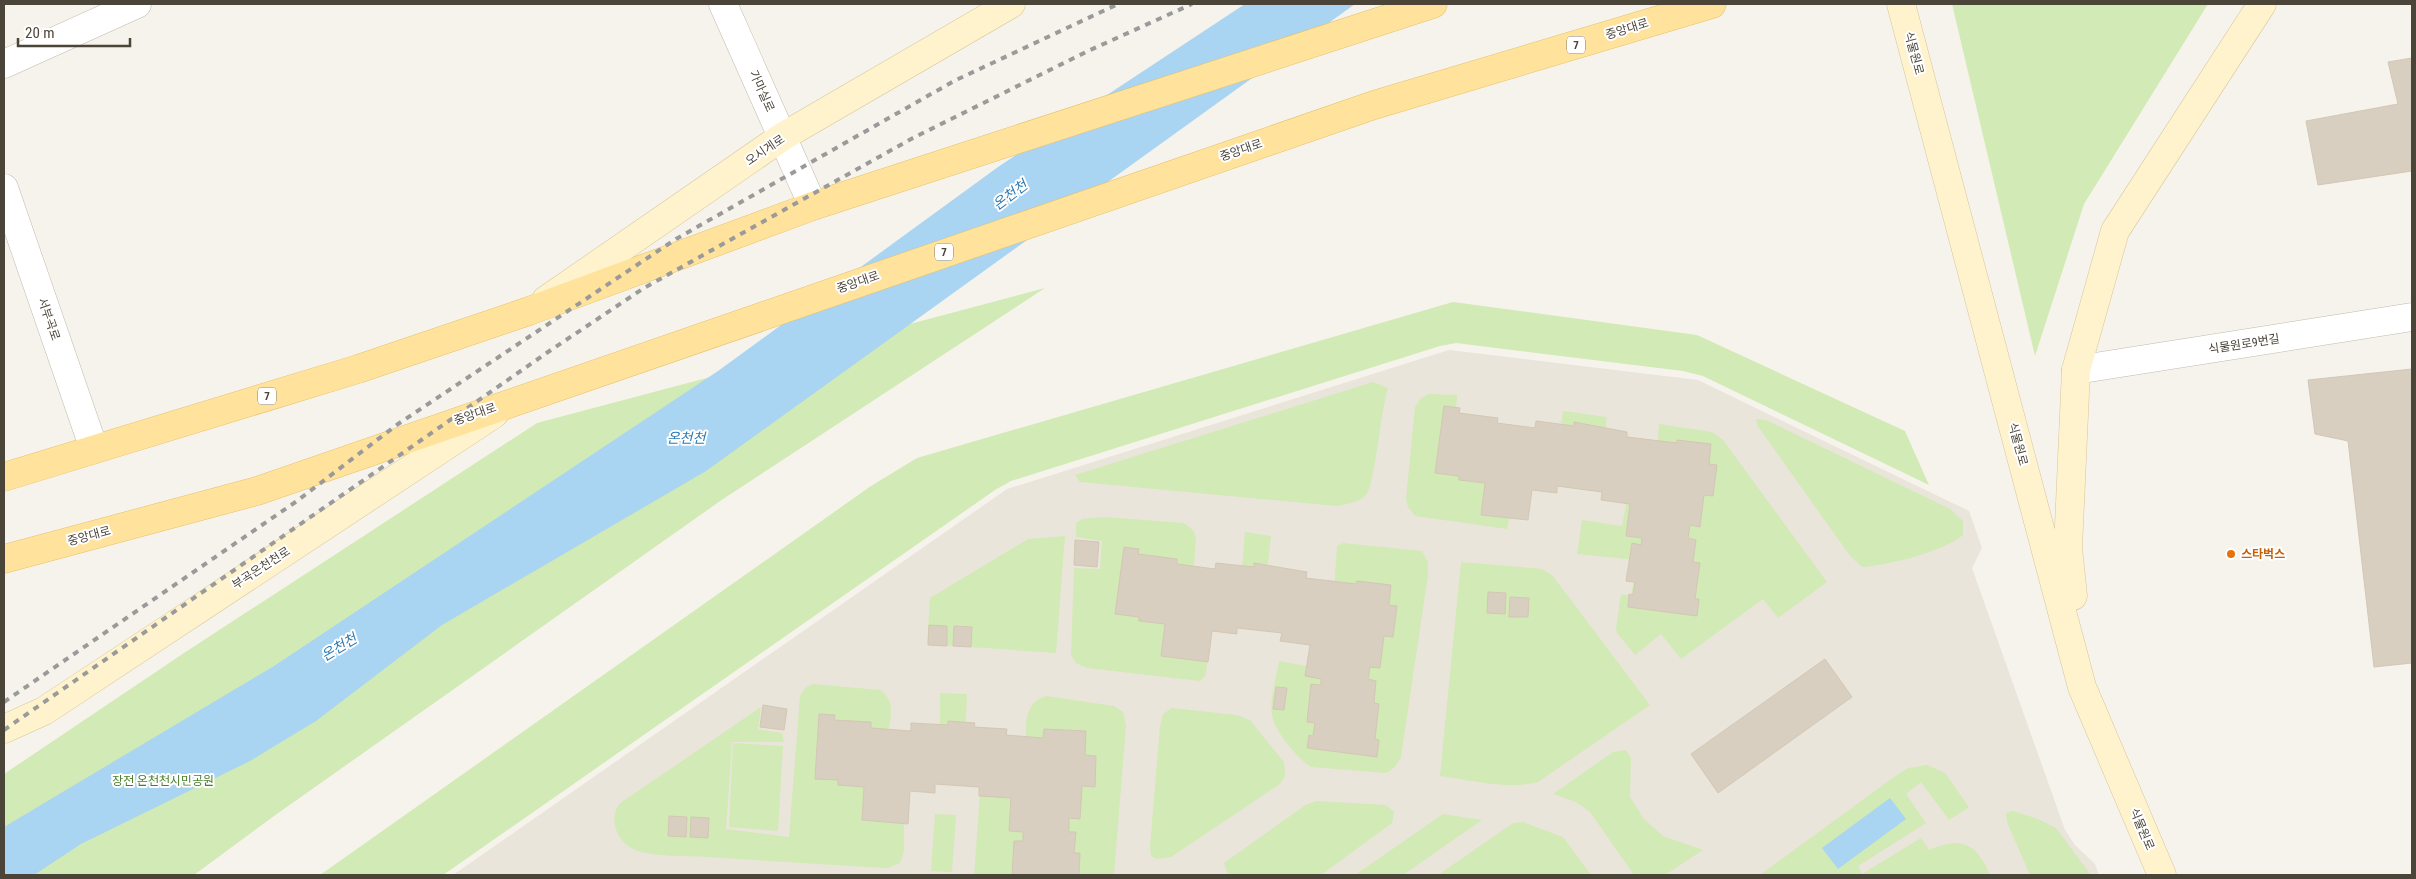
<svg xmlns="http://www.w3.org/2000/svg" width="2416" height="879" viewBox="0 0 2416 879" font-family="'Roboto Condensed','Noto Sans KR',sans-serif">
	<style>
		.residential { fill: #eae5da }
		.green { fill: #d2eab5 }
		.water { fill: #a9d4f2 }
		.building { fill: #d8cfc1; stroke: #d3c7b4 }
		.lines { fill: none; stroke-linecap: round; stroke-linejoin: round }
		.minor-casing { stroke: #c2bbae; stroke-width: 29 }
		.secondary-casing { stroke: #d6c79b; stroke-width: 29 }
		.primary-casing { stroke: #e6c16a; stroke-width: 29 }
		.minor { stroke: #fff; stroke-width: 28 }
		.secondary { stroke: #fff3cd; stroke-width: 28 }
		.primary { stroke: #ffe39c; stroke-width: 28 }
		.rail { stroke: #9a9a9a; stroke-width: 4; stroke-dasharray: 6 6; stroke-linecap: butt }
		.food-dot { fill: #e8710a; stroke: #fff; stroke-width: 2 }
		.labels { text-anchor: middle; stroke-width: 4; stroke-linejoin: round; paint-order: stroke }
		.shield { fill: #fff; stroke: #817c74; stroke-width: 1 }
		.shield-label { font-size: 11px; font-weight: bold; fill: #4b4439 }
		.street-label { font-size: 12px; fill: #4b4439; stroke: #fff }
		.food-label { font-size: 12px; font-weight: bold; fill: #c56008; stroke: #fff; text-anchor: start }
		.park-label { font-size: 12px; fill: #4a7f2a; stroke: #fff }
		.water-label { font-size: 14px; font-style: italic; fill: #2e7ab2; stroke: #fff }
	</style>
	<rect width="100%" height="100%" fill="#f6f3ec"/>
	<path class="residential" d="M1449,350L1698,380L1969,511L1982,548L1972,568L2065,830L2075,845L2095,864L2099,875H453L1007,489Z"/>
	<path class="green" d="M1952,4H2208L2084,204L2035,356Z
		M1045,288L723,499L274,816L194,875H4V774L184,653L537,423Z
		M1453,302L1697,335L1905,431L1929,485L1703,376L1683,371L1456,343L1440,346L1011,481L995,490L443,875H320L871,486L917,458Z
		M1373,382L1388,388C1381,408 1375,485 1366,495C1359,502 1347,504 1337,506L1080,482L1075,475Z
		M1429,394L1457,395L1455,426L1559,438L1563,411L1607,417L1603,446L1657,451L1659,424L1712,432L1723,440L1827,582L1778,618L1763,599L1681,659L1661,634L1635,655L1617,633L1616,628L1621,594L1631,596L1637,560L1577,554L1582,520L1622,526L1630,484L1518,470L1507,529L1415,516L1408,507L1406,499L1415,407L1421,398Z
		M1756,419L1766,420L1950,509L1963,521V535C1945,551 1886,566 1862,567L1850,556L1757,425Z
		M1104,517L1184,523L1194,531L1196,539L1192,587L1240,592L1245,532L1271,536L1266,581L1334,592L1337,546L1343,543L1422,551L1428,562V575L1401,757L1395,767L1387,773L1311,767C1298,759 1274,731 1272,715C1269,701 1277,675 1279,661L1318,668L1323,628L1211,616L1206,675L1200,681L1087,668L1076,663L1071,655L1074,568L1100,569L1102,541L1076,537V523L1082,519Z
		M1065,536L1056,653L927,644L930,598L1028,539Z
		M1461,562L1542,569L1552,575L1650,705L1538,782C1506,790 1472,780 1440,776Z
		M813,684L880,690C897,702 890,716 888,735L940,740V693L967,694L965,743L1026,751C1027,729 1021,704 1046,696L1114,706L1123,712L1126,725L1114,875H974L981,780L904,779V851L900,863L888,868C828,865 769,861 709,857C691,856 648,857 633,849C616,840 609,820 619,804L761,707L758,729L782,733L784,742H732L726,829L789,837L800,696L805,688Z
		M1172,708L1237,715L1250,720L1284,762L1285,776L1280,784L1171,857L1157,859L1151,856L1150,847L1160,726L1163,714Z
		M733,743L783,746L778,831L729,827Z
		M1626,750L1631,758L1630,797L1643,818L1663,836L1703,850L1665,875H1634L1590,812L1576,802L1553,794L1613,752Z
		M1927,765L1945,773L1969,807L1949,820L1921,782L1906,794L1926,823L1858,866L1862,874L1921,838L1929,850C1961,837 1976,842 1990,875H1760L1894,777L1908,768Z
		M1316,801L1386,805L1394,812L1392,823L1321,875H1228L1224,863L1304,806Z
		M2013,811L2038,819L2056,828L2091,875H2030L2007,822L2006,813Z
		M935,814L956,815L952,872L931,871Z
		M1443,814L1482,820L1403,875H1355Z
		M1523,822L1563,837L1591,875H1438L1513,823Z"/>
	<path class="water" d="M1245,4H1355L706,471L442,625L316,721L250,761L81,844L34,875H4V827L274,666L718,371L998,167Z
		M1890,798L1906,819L1838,869L1822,848Z"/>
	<path class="building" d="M2412,58V171L2318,185L2306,121L2398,104L2388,62Z
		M2412,369V663L2374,667L2348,441L2315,434L2308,380Z
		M1444,406L1460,408L1459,413L1498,418L1497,423L1535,428L1536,421L1574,426V422L1627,432V437L1677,443V440L1711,444L1709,464L1717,465L1713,496L1704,495L1700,527L1690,525L1688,538L1696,540L1693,562L1700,563L1695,599H1699L1697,616L1628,607L1629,594L1633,595L1635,582L1626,581L1632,543L1641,545L1642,538L1626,536L1630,504L1601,500L1602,492L1557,486V493L1532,490L1528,520L1481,515L1485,483L1459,480V476L1435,473Z
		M1075,540L1099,542L1097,567L1074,565Z
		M1124,547L1139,549L1138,554L1177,559V564L1215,569L1216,563L1254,567V563L1307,572L1306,578L1356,584L1357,581L1391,585L1389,605L1397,606L1393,637L1384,636L1380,668L1370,667L1368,679L1376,681L1374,703L1379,704L1375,739L1379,740L1377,757L1307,748L1309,735L1313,736L1315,723L1307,722L1311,684L1321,685V679L1305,676L1310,645L1280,641L1282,633L1237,628V634L1212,631L1208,662L1161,656L1165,624L1139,621V617L1115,614Z
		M1488,592L1506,593L1505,614L1487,613Z
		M1510,597L1529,598L1528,617H1509Z
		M929,625L947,626V646L928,645Z
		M954,626L972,627L971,647L953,646Z
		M1825,659L1852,697L1718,793L1691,754Z
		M1276,687L1287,688L1284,710L1273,709Z
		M763,705L787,709L784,730L760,727Z
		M819,714L835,715L834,720L871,722V728L911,731V723L948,725V721L975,723L974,727L1007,729L1006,735L1043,738L1044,729L1086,731L1085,755L1096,756L1095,787L1082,786L1080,819L1069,818V832H1076L1074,853H1080L1079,875H1012L1014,841H1023V832L1009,831L1011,798L979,796V787L935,784V793L910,791L908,824L862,820L864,787L838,785V780L815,779Z
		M669,816L687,817L686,837L668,836Z
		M691,817L709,818L708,838L690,837Z"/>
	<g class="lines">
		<g class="minor-casing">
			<path id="minor" d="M723,4L813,206
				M4,64L137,4
				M4,188L94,449
				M2076,370L2412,317"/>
		</g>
		<g class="secondary-casing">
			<path id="secondary" d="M1901,4L2082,687L2162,875
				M546,300L782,137L1011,4
				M2073,596L2068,548L2076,370L2115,231L2262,4
				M4,729L44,711L494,414"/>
		</g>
		<g class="primary-casing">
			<path id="primary" d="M4,477L358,369L529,311L813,206L1433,4
				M4,559L257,491L1374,105L1712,4"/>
		</g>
		<use href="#minor" class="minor"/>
		<use href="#secondary" class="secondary"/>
		<use href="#primary" class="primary"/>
		<path class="rail" d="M4,702L297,501L398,424L676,239L954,81L1118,4
			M4,730L548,352L644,288L913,138L1088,51L1192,4"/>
	</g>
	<circle class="food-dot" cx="2231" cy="554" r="5"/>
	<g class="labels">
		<g class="shield">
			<rect x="1567" y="36.5" width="18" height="17" rx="4"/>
			<rect x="935" y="243.5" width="18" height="17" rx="4"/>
			<rect x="258" y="387.5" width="18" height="17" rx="4"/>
		</g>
		<g class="shield-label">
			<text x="1576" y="49">7</text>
			<text x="944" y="256">7</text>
			<text x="267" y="400">7</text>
		</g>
		<g class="street-label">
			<text transform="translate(1627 29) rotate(-17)" y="4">중앙대로</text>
			<text transform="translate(1914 53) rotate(75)" y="4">식물원로</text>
			<text transform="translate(762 91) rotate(66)" y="4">가마실로</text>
			<text transform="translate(765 150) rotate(-34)" y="4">오시게로</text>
			<text transform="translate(1241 150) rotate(-19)" y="4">중앙대로</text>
			<text transform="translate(858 282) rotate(-19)" y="4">중앙대로</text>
			<text transform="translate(49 319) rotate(71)" y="4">서부곡로</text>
			<text transform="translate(2244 344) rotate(-9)" y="4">식물원로9번길</text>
			<text transform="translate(475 414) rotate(-19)" y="4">중앙대로</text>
			<text transform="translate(2018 444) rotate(75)" y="4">식물원로</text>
			<text transform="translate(89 536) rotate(-15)" y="4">중앙대로</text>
			<text transform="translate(261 568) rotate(-33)" y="4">부곡온천천로</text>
			<text transform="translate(2142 829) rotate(67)" y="4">식물원로</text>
		</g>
		<g class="food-label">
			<text x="2241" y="558">스타벅스</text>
		</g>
		<g class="park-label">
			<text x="163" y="785">장전 온천천시민공원</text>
		</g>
		<g class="water-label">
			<text transform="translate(1010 195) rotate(-37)" y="5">온천천</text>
			<text x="686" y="443">온천천</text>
			<text transform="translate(339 647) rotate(-31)" y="5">온천천</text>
		</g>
	</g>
	<rect width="2416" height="879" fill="none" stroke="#4b4439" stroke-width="10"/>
	<path d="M18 38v8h112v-8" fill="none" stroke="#4b4439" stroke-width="2.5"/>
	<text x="25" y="38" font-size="15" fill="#4b4439" stroke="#ffffff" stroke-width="4" paint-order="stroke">20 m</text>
</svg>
